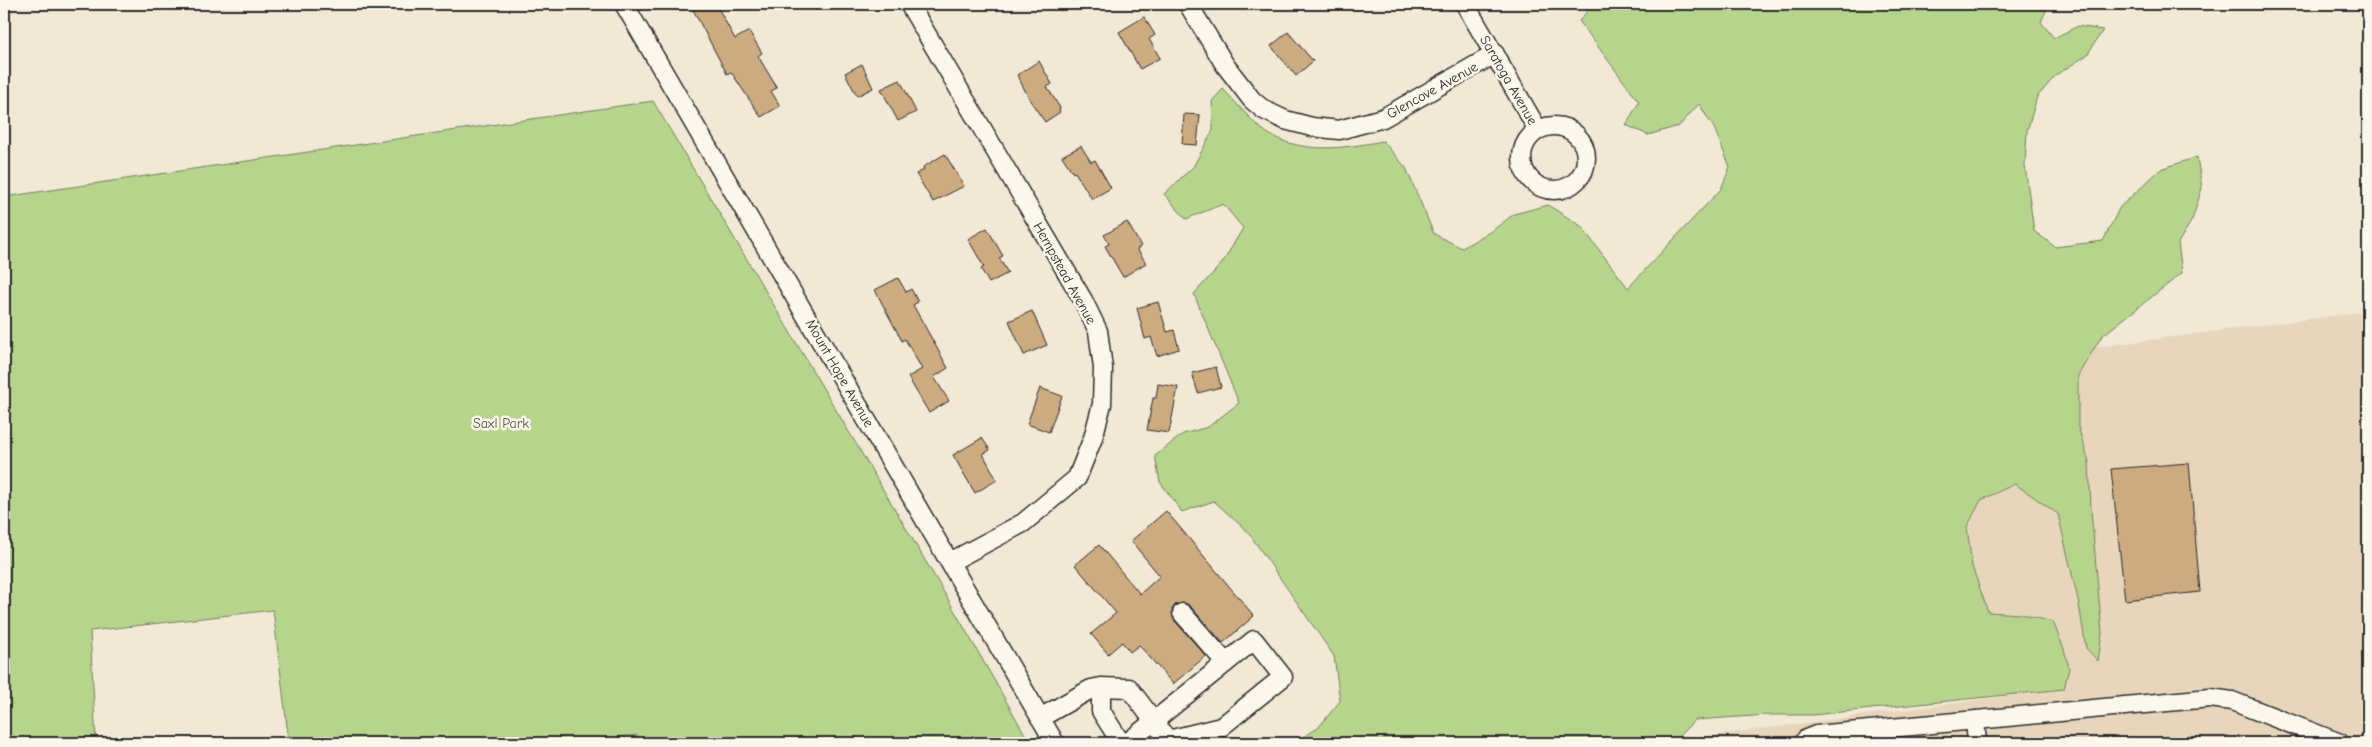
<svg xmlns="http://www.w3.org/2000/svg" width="2372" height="747" viewBox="0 0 2372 747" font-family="'Comic Neue',sans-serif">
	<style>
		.built { fill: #e7d6bc }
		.green { fill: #b7d48d; stroke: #71805c }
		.building { fill: #cdab80; stroke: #2b2b2b }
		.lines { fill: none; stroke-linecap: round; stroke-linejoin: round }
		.minor-casing { stroke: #2b2b2b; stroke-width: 21 }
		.minor { stroke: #fbf7ec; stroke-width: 18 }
		.labels { text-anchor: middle; stroke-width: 5; stroke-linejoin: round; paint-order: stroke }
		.street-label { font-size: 14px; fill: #2b2b2b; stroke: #fbf7ec }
		.park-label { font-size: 14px; fill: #4e5544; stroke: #fbf7ec }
	</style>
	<rect width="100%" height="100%" fill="#f2e8d6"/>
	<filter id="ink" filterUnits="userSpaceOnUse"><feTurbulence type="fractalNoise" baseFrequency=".02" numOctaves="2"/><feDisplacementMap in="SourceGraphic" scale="10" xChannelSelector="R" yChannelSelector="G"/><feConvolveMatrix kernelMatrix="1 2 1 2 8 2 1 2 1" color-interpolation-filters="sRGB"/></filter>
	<g filter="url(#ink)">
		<path class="built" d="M2368,311V743H1655L2037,692L1766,391Z"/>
		<path class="green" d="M1593,4H2049L2041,22L2054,38L2078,26L2103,30L2087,55L2056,75L2037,97L2027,131L2025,166L2034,231L2055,247L2103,241L2120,207L2161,169L2197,157L2202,188L2192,220L2178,243L2182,273L2102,336L2078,375V427L2089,462L2091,510L2102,633L2098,661L2086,648L2079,604L2058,514L2015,484L1981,500L1967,527L1972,566L1988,612L2021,614L2053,622L2064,649L2069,668L2064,689L1813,715H1768L1695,720L1672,743H1293L1318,728L1340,701L1334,656L1248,532L1214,501L1182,512L1160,482L1155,456L1183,434L1208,427L1239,403L1194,294L1223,262L1243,228L1223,204L1186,219L1164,194L1193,167L1213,130L1212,101L1223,89C1236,102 1252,123 1267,133C1303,155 1344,148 1383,141L1406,168L1434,234L1462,248L1493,230L1514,214L1548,205L1581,226L1628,288L1721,189L1730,167L1714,128L1699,104L1679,126L1648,135L1626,125L1639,102L1579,21Z
			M653,101L945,594L1030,743H640L638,735L549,743H289L273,610L90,631L96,743H4V197Z"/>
		<path class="building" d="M690,4H716L735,39L749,31L762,53L758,56L777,88L771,91L780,106L761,117L731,72L727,74Z
			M1144,17L1155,35L1149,39L1160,58L1140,69L1119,32Z
			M1288,32L1313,61L1296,76L1271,46Z
			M1039,61L1052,84L1047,87L1060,108L1059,110L1060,112L1045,122L1031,102L1017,75Z
			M862,64L873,88L857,96L845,73Z
			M900,80L916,112L898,121L881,89Z
			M1184,114L1200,115L1197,145L1182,144Z
			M1081,146L1091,162L1095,160L1111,188L1092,199L1075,172L1073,173L1062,156Z
			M945,154L964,186L933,202L916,174L924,170L923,167Z
			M1127,222L1141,246L1137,249L1146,263L1123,277L1105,246L1109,244L1104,235Z
			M987,228L1003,256L999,258L1008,273L989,283L981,269L984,267L968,239Z
			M898,278L906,292L911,289L918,302L913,305L948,368L934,377L949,401L929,413L908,377L922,369L905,339L902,341L875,290Z
			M1158,302L1167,332L1174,330L1179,349L1157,356L1151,337L1145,339L1137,308Z
			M1032,311L1047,345L1024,355L1009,321Z
			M1216,367L1221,387L1198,393L1192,373Z
			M1158,384L1178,387L1169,433L1147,430L1153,398H1156Z
			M1040,388L1062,396L1049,432L1027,424Z
			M982,438L990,450L983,454L997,480L975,493L953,455Z
			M2189,463L2200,592L2125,600L2111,469Z
			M1166,511L1254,616L1223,643L1190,606L1185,603L1175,605L1172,610L1174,620L1206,656L1173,684L1139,645L1130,652L1122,642L1108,654L1091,634L1116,613L1075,565L1099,545L1140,594L1160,576L1131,541Z"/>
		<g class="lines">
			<g class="minor-casing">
				<path id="minor" d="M624,4L1055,743
					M909,4L1083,300L1098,331L1103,368L1102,404L1093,438L1077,478L1023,523L950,562
					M1188,4L1225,65L1252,100L1264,110L1285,120L1312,127L1339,130L1383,118L1495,54
					M1465,4L1538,130
					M1522 158a32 32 0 1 1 64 0a32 32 0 1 1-64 0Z
					M1182,613L1226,663
					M1101,687V711L1121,743
					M1040,718L1091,689L1101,687L1129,688L1168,740L1221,727L1283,677L1254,640L1127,743
					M1975,720L1977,743
					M1803,743L1806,739L1816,735L2210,698L2232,701L2340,743"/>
			</g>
			<use href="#minor" class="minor"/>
		</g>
	</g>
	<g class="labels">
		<g class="street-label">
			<text transform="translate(1509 80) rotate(60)" y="5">Saratoga Avenue</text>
			<text transform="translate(1432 90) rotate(-29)" y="5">Glencove Avenue</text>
			<text transform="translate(1065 273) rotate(61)" y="5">Hempstead Avenue</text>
			<text transform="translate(840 373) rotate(60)" y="5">Mount Hope Avenue</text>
		</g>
		<g class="park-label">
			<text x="501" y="428">Saxl Park</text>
		</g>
	</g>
	<rect width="2372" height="747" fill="none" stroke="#fbf7ec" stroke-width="20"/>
	<rect x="10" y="10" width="2352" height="727" fill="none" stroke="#2b2b2b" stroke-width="2" filter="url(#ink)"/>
</svg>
